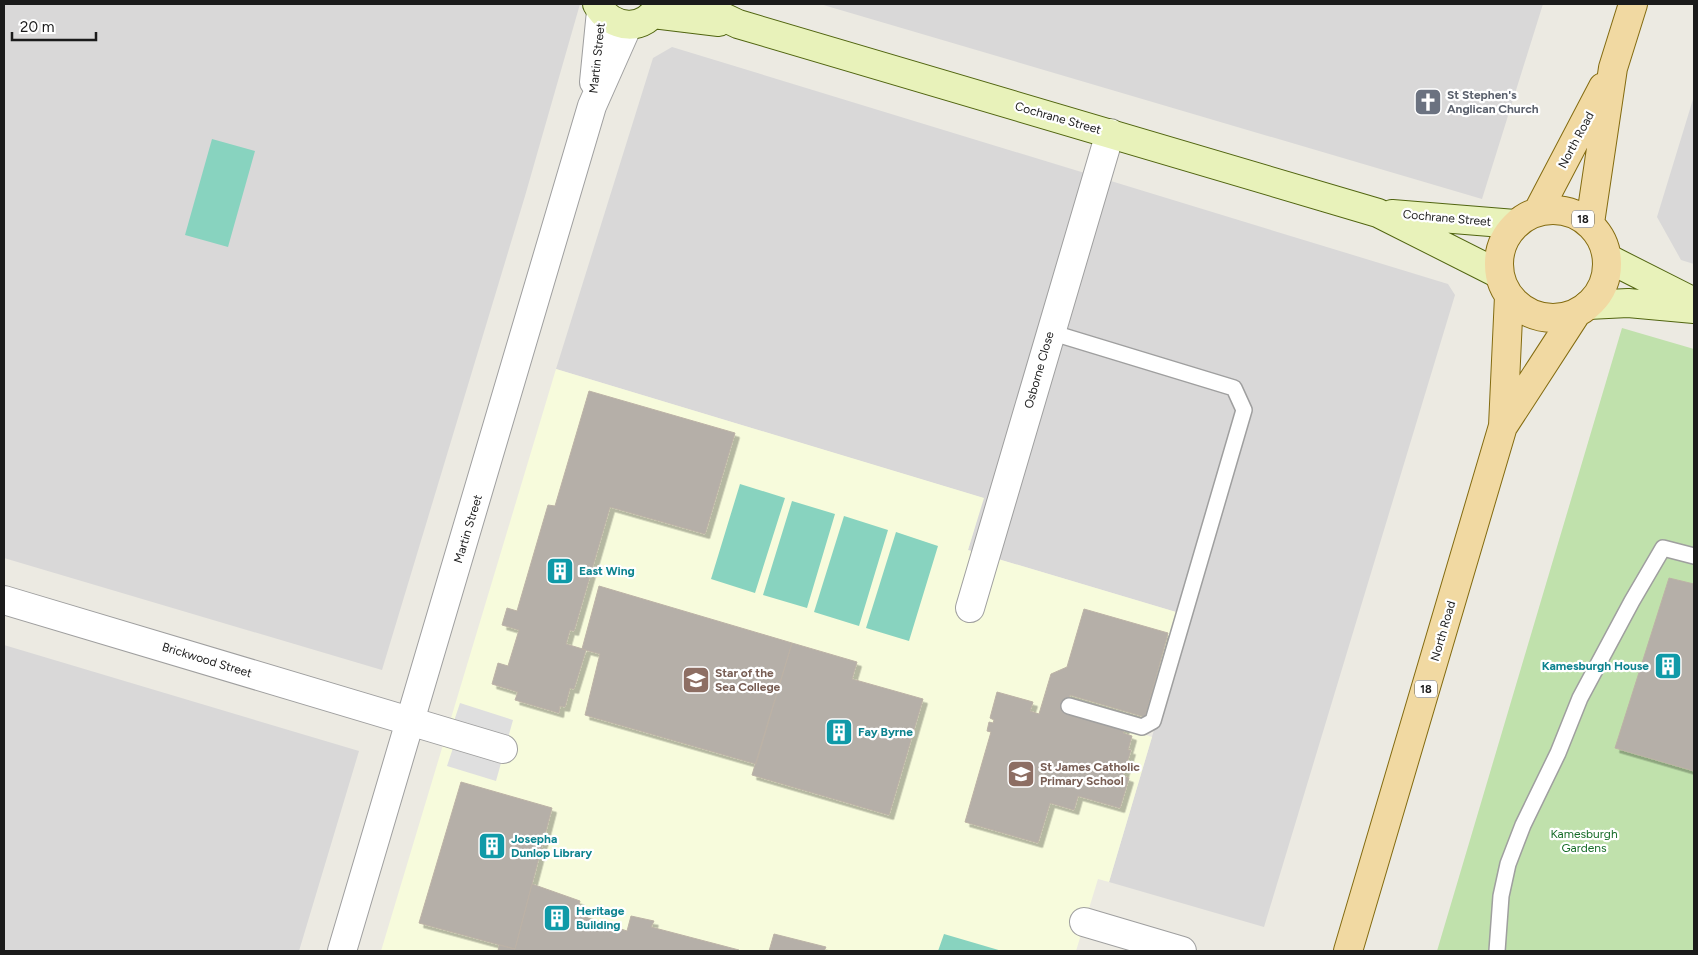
<svg xmlns="http://www.w3.org/2000/svg" width="1698" height="955" viewBox="0 0 1698 955" font-family="Figtree,sans-serif">
	<style>
		.residential { fill: #d9d8d8 }
		.education { fill: #f7fbdc }
		.grass { fill: #c0e1ac }
		.pitch { fill: #88d3bf }
		.parking { fill: #dfdfdf }
		.building { fill: #b5afa8; stroke: #bcb2a6; filter: url(#shadow) }
		.lines { fill: none; stroke-linecap: round; stroke-linejoin: round }
		.lane-casing { stroke: #9f9f9f; stroke-width: 18 }
		.street-casing { stroke: #9f9f9f; stroke-width: 30 }
		.secondary-casing { stroke: #516510; stroke-width: 30 }
		.primary-casing { stroke: #836b10; stroke-width: 30 }
		.lane { stroke: #fff; stroke-width: 15 }
		.street { stroke: #fff; stroke-width: 28 }
		.secondary { stroke: #e8f2ba; stroke-width: 28 }
		.primary { stroke: #f1d9a2; stroke-width: 28 }
		.labels { text-anchor: middle; stroke-width: 4.5; stroke-linejoin: round; paint-order: stroke }
		.shield { fill: #fff; stroke: #5f5f5f; stroke-width: 1 }
		.shield-label { font-size: 11px; font-weight: bold; fill: #1b1b1b }
		.street-label { font-size: 12px; fill: #1b1b1b; stroke: #fff }
		.worship-label { font-size: 12px; font-weight: bold; fill: #5b616d; stroke: #fff; text-anchor: start }
		.culture-label { font-size: 12px; font-weight: bold; fill: #0d838f; stroke: #fff; text-anchor: start }
		.education-label { font-size: 12px; font-weight: bold; fill: #785e54; stroke: #fff; text-anchor: start }
		.park-label { font-size: 12px; fill: #166c28; stroke: #fff }
	</style>
	<defs>
		<filter id="shadow"><feDropShadow dx="4.5" dy="4.5" stdDeviation="0" flood-color="#0004"/></filter>
	</defs>
	<rect width="100%" height="100%" fill="#eceae2"/>
	<path class="residential" d="M4,4H580L525,196L382,670L4,558Z
		M820,4H1543L1482,199Z
		M672,47L1448,284L1455,295L1264,927L1109,882L1152,737L1186,613L1176,612L968,550L983,498L556,369L653,58Z
		M1694,96V264L1681,260L1657,217Z
		M4,645L359,751L299,951H4Z"/>
	<path class="education" d="M556,369L984,498L968,550L1176,612L1140,733L1152,737L1109,882L1098,879L1076,951H381Z"/>
	<path class="grass" d="M1622,328L1694,349V951H1437Z"/>
	<path class="pitch" d="M212,139L255,151L228,247L185,235Z
		M740,484L785,498L755,593L711,579Z
		M792,501L835,514L807,608L763,595Z
		M844,516L888,530L859,626L814,612Z
		M896,532L938,546L909,641L866,628Z
		M944,934L1002,951H938Z"/>
	<path class="parking" d="M460,703L513,720L496,781L447,766L454,745L455,718Z"/>
	<path class="building" d="M589,391L735,433L705,534L610,507L574,631L570,630L566,644L586,650L574,689L570,688L565,707L560,706L559,713L515,700L518,692L492,684L498,663L508,666L519,630L502,625L507,608L517,611L548,505L555,506Z
		M1669,578L1694,584V771L1615,748Z
		M599,586L792,643L756,764L585,715L600,654L582,649Z
		M1084,609L1168,633L1145,717L1070,695L1065,711L1125,728L1123,733L1132,736L1128,750H1131L1123,776L1129,778L1120,808L1078,796L1074,810L1050,803L1038,843L965,822L991,732L987,731L989,722L993,723L994,720L990,718L997,692L1033,702L1030,711L1039,714L1051,674L1067,667Z
		M792,643L857,662L852,679L923,699L889,815L752,775Z
		M461,782L552,808L515,949L419,923Z
		M532,884L580,901L577,914L627,931L631,916L654,921L651,927L739,950L738,951H498L499,945L515,949Z
		M774,934L826,947L824,951H769Z"/>
	<g class="lines">
		<g class="lane-casing">
			<path id="lane" d="M1050,332L1234,388L1244,410L1153,721L1142,727L1069,706
				M1497,951L1501,896L1508,864L1523,825L1558,753L1580,698L1632,601L1663,548L1694,556"/>
		</g>
		<g class="street-casing">
			<path id="street" d="M594,82L601,11
				M4,600L503,749
				M970,608L1110,133
				M1084,922L1182,951
				M342,951L592,106L628,25"/>
		</g>
		<g class="secondary-casing">
			<path id="secondary" d="M597,4C611,30 646,33 659,4
				M696,4L738,24L1378,213L1499,274
				M653,14L719,22
				M1392,214L1515,224
				M1607,258L1694,302
				M1588,305L1628,303L1694,309"/>
		</g>
		<g class="primary-casing">
			<path id="primary" d="M1499 264a54 54 0 1 1 108 0a54 54 0 1 1-108 0Z
				M1538,211L1603,87
				M1590,223L1613,68L1633,4
				M1504,425L1576,314
				M1348,951L1503,426L1509,296"/>
		</g>
		<use href="#lane" class="lane"/>
		<use href="#street" class="street"/>
		<use href="#secondary" class="secondary"/>
		<use href="#primary" class="primary"/>
	</g>
	<defs>
		<g id="church-square" transform="scale(1.4375)"><rect x="-9" y="-9" width="18" height="18" rx="4" fill="#6b7280" stroke="#fff"/><path d="M-1.2-6h2.4v3.5h3.3v2.4h-3.3V6h-2.4V-.1h-3.3v-2.4h3.3Z" fill="#fff"/></g>
		<g id="building-square" transform="scale(1.4375)"><rect x="-9" y="-9" width="18" height="18" rx="4" fill="#0f9aa8" stroke="#fff"/><path d="M-4-6H4V6H1V3H-1V6H-4ZM-2.5-4.3h1.7v1.8h-1.7ZM.8-4.3h1.7v1.8H.8ZM-2.5-1h1.7V.8h-1.7ZM.8-1h1.7V.8H.8Z" fill="#fff"/></g>
		<g id="school-square" transform="scale(1.4375)"><rect x="-9" y="-9" width="18" height="18" rx="4" fill="#8d6e63" stroke="#fff"/><path d="M0-5L7-2L0 1L-7-2ZM-4 1L0 2.5L4 1V4Q0 6-4 4Z" fill="#fff"/></g>
	</defs>
	<g fill-rule="evenodd">
		<use href="#church-square" x="1428" y="102"/>
		<use href="#building-square" x="560" y="571"/>
		<use href="#building-square" x="1668" y="666"/>
		<use href="#school-square" x="696" y="680"/>
		<use href="#building-square" x="839" y="732"/>
		<use href="#school-square" x="1021" y="774"/>
		<use href="#building-square" x="492" y="846"/>
		<use href="#building-square" x="557" y="918"/>
	</g>
	<g class="labels">
		<g class="shield">
			<rect x="1572" y="210.5" width="22" height="17" rx="4"/>
			<rect x="1415" y="680.5" width="22" height="17" rx="4"/>
		</g>
		<g class="shield-label">
			<text x="1583" y="223">18</text>
			<text x="1426" y="693">18</text>
		</g>
		<g class="street-label">
			<text transform="translate(597 58) rotate(-84)" y="4">Martin Street</text>
			<text transform="translate(1058 118) rotate(16)" y="4">Cochrane Street</text>
			<text transform="translate(1576 140) rotate(-62)" y="4">North Road</text>
			<text transform="translate(1447 218) rotate(5)" y="4">Cochrane Street</text>
			<text transform="translate(1039 370) rotate(-74)" y="4">Osborne Close</text>
			<text transform="translate(468 529) rotate(-73)" y="4">Martin Street</text>
			<text transform="translate(1443 631) rotate(-74)" y="4">North Road</text>
			<text transform="translate(207 660) rotate(17)" y="4">Brickwood Street</text>
		</g>
		<g class="worship-label">
			<text x="1447" y="99">St Stephen's<tspan x="1447" dy="14">Anglican Church</tspan></text>
		</g>
		<g class="culture-label">
			<text x="579" y="575">East Wing</text>
			<text x="1649" y="670" text-anchor="end">Kamesburgh House</text>
			<text x="858" y="736">Fay Byrne</text>
			<text x="511" y="843">Josepha<tspan x="511" dy="14">Dunlop Library</tspan></text>
			<text x="576" y="915">Heritage<tspan x="576" dy="14">Building</tspan></text>
		</g>
		<g class="education-label">
			<text x="715" y="677">Star of the<tspan x="715" dy="14">Sea College</tspan></text>
			<text x="1040" y="771">St James Catholic<tspan x="1040" dy="14">Primary School</tspan></text>
		</g>
		<g class="park-label">
			<text x="1584" y="838">Kamesburgh<tspan x="1584" dy="14">Gardens</tspan></text>
		</g>
	</g>
	<rect width="1698" height="955" fill="none" stroke="#1b1b1b" stroke-width="10"/>
	<path d="M12 32v8h84v-8" fill="none" stroke="#1b1b1b" stroke-width="2.5"/>
	<text x="20" y="32" font-size="15" fill="#1b1b1b" stroke="#ffffff" stroke-width="4" paint-order="stroke">20 m</text>
</svg>
